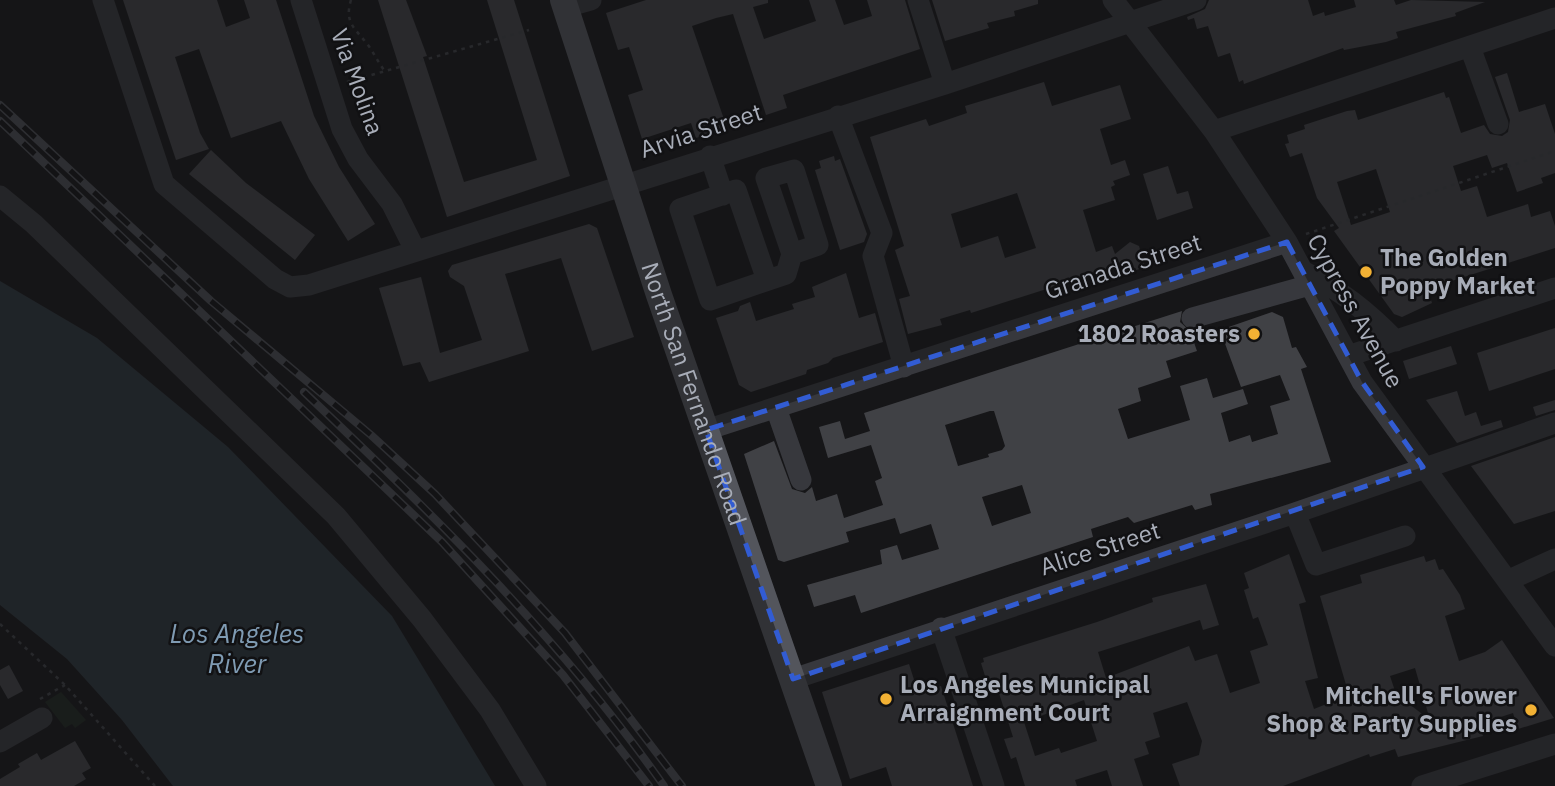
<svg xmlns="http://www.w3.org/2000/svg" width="1555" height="786" viewBox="0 0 1555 786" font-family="'IBM Plex Sans',sans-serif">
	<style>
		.green { fill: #1e261f }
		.water { fill: #2c353c }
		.building { fill: #404145; fill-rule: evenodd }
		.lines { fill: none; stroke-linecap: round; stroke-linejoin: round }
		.path { stroke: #3d3f44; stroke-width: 2.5; stroke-dasharray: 3.5 5; stroke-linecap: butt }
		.minor { stroke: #37383d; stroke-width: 21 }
		.major { stroke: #53555c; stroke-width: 26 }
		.rail-casing { stroke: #4a4c52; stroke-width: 8 }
		.rail { stroke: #111113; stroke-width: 5; stroke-dasharray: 16; stroke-linecap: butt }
		.marked { fill: none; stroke: #325cd3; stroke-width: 5; stroke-dasharray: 14 9; stroke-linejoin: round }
		.poi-dot { fill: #f2b134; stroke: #111113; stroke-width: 2.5 }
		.labels { text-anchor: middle; stroke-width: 5; stroke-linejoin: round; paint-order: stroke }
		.street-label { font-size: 24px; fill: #a8adb8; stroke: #111113 }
		.poi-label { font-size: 24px; font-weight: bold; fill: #a8adb8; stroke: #111113; text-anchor: start }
		.water-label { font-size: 26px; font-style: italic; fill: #7f9bb3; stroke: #111113 }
	</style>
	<rect width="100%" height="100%" fill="#161618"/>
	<path class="green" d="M61,692L86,720L75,728L72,724L65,728L45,702Z"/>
	<path class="water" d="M0,281L97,338L228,447L392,616L495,786H173L122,720L67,659L0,605Z"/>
	<path class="building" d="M123,0H217L226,27L250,18L244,0H276L314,116L339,167L375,224L348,241L309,179L281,121L231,138L199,49L175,57L200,133L209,149L176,160Z
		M378,0H406L427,56L423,57L464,182L537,160L487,0H514L570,176L447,217Z
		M646,0H768V3L753,7L764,39L816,21L809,0H835L844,25L872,16L867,0H905L920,49L783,95L787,108L766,115L733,14L716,18L692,26L727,128L696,138L691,123L642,139L628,95L643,90L629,47L618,50L606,13Z
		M932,0H1038V4L1014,11L1015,16L987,23L989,28L945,41Z
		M1209,0H1308L1313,16L1324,12L1325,16L1356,7L1354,0H1394L1396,5L1411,0L1485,2L1455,13L1456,16L1396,32L1398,38L1386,42L1344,50L1343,48L1244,84L1243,80L1239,82L1230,53L1218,57L1208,26L1197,29L1194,18L1188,20L1187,17L1205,9Z
		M1507,73L1519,112L1545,104L1555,134V173L1541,178L1543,183L1517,192L1507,163L1492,168L1487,155L1453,166L1461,191L1477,186L1487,217L1528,204L1531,217L1550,211L1555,226V248L1442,284L1428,291L1432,303L1402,317L1394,314L1334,231L1339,228L1317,198L1302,153L1290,157L1285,144L1289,143L1287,135L1305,129L1304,125L1347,111L1355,110L1358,120L1444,92L1446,98L1449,97L1461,133L1484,125L1490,134L1502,136L1508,132L1510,120L1495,77ZM1376,169L1390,212L1351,225L1337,182Z
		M1044,82L1052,106L1120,85L1131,119L1100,129L1111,165L1125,160L1130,175L1113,181L1115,185L1111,187L1115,200L1083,210L1096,252L1112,246L1115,254L1130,242L1139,246L1145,267L1128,273L1125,264L971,313L970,310L940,319L942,325L908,334L899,299L910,296L895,250L904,246L870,137L926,119L929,126L967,113L965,106ZM1017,193L1036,248L1005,258L998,236L961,248L951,214Z
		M211,150L246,183L315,235L295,260L189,174Z
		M834,156L835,161L840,159L867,234L864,242L840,250L815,170L821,168L819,161Z
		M1168,166L1177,194L1188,191L1193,208L1157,220L1143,174Z
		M589,224L597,228L634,337L592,351L561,258L505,274L529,351L429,382L420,362L403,366L379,288L421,277L440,353L482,340L464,286L450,277L448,271L452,265Z
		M846,273L859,318L875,313L883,342L833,358L828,363L807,370L806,374L751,392L739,385L716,318L738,311L740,306L750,302L756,321L794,309L792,304L815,297L812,287Z
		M1182,311L1180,322L1190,331L1197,351L1166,361L1171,377L1138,388L1141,401L1118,409L1128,439L1190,420L1180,386L1207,378L1213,398L1243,389L1248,404L1221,413L1229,442L1250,435L1252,442L1278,434L1270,406L1290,400L1280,375L1241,387L1220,330L1272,312L1283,317L1292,348L1296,347L1307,367L1301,369L1331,462L1210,494L1212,505L1195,510L1192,505L1134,523L1128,517L1091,529L1093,537L861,613L855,595L814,607L807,585L882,564L880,550L897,545L902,560L939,549L931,524L900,534L895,518L846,532L849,542L784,562L778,560L744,454L774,441L792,489L805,493L812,487L816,501L837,494L844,518L883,505L875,481L882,478L871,445L828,458L819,427L840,421L845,439L870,431L864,413ZM990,411H994L1005,446L1002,450L988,454L989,457L958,466L945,425ZM1022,485L1031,513L992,526L982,497Z
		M1555,328V369L1489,391L1477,353Z
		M1451,346L1457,364L1409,379L1403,361Z
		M1457,391L1465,416L1476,412L1481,426L1501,420L1503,427L1457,443L1426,400Z
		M1555,400V410L1536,416L1533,407Z
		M1555,437V511L1514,524L1471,466Z
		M1289,554L1306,602L1299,604L1318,678L1305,681L1314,709L1349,695L1320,596L1362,583L1360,575L1424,556L1426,562L1435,559L1439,570L1443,569L1460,595L1465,609L1445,616L1459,661L1485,652L1502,640L1554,718L1518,729L1513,713L1479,724L1483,736L1398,757L1395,749L1370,757L1369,754L1283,786H1180L1172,764L1199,755L1202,741L1187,702L1153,713L1160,737L1145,742L1149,754L1134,759L1143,786H1112L1107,770L1075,780L1077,786H1025L1016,757L1011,759L1004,739L1013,737L998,690L990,692L981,663L984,662L983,658L1097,622L1153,602L1152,598L1206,584L1219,625L1203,630L1200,620L1098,652L1106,678L1189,646L1195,661L1217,654L1230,693L1260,683L1250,651L1268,645L1258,617L1253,619L1244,590L1249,588L1244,573ZM1415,668L1430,720L1396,694L1390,676ZM1084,700L1097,741L1061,753L1059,748L1035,756L1024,722Z
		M909,664L916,686L925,683L927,690L941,686L973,786H892L886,767L850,779L822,692Z
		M9,665L23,691L8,699L0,685V670Z
		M75,741L91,768L82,773L86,779L74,786H0V779L20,767L18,764L37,753L41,760Z"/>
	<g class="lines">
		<path class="path" d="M351,0C344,23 355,28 368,45C374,53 378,62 384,70
			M347,82L529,30
			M1306,234L1555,151
			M0,624L65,685L155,786
			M40,699L65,685"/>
		<path class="minor" d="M103,0L164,184L275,279L290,287L309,285L945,84L1196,0
			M301,0L342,129L358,159L392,204L415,250
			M918,0L945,84
			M1113,0L1214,131L1287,242L1362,382L1555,646
			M566,7L591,0
			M1470,47L1498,124
			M838,116L882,233L873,256L904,367
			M1214,131L1555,18
			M710,156L723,195
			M0,196L34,224L336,516L422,619L490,710L536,786
			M1303,271C1340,290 1367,311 1396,341
			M767,280L736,190L680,209L710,300L786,274L792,254L766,178L794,170L818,245L792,254
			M1192,318L1310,285
			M1348,356L1555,288
			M776,408L801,480
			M706,430L1287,242
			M1295,513L1316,565L1405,536
			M1509,580L1555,559
			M941,628L994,786
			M793,679L1295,513L1555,423
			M0,742L42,718
			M1422,786L1555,744"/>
		<path class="major" id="s1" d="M563,0L659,295L829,786"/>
		<g class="rail-casing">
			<path id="rail" d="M0,105L211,301L371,435L435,494L565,633L682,786
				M0,121L442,542L563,675L649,786
				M304,392C434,515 561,639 664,786"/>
		</g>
		<use href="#rail" class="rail"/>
	</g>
	<path d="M0 0H1555V786H0ZM1287,242L1362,382L1423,467L793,679L706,430Z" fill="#161618" fill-opacity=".55" fill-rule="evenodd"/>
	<path class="marked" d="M1287,242L1362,382L1423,467L793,679L706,430Z"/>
	<g class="poi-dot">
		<circle cx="1366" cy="272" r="7"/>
		<circle cx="1254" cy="334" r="7"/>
		<circle cx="886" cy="699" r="7"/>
		<circle cx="1531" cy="710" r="7"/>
	</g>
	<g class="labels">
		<g class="street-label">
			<text transform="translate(357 82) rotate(70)" y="8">Via Molina</text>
			<text transform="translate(701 131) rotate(-18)" y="8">Arvia Street</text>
			<text transform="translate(1123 267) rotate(-18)" y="8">Granada Street</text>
			<text transform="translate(1355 311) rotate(61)" y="8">Cypress Avenue</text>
			<text dy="8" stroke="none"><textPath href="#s1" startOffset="415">North San Fernando Road</textPath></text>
			<text transform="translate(1100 549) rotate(-18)" y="8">Alice Street</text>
		</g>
		<g class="poi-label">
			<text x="1380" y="266">The Golden<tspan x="1380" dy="28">Poppy Market</tspan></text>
			<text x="1240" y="342" text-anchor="end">1802 Roasters</text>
			<text x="900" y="693">Los Angeles Municipal<tspan x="900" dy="28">Arraignment Court</tspan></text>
			<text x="1517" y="704" text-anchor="end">Mitchell's Flower<tspan x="1517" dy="28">Shop &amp; Party Supplies</tspan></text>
		</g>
		<g class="water-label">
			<text x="237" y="643">Los Angeles<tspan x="237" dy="30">River</tspan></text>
		</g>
	</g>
</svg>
